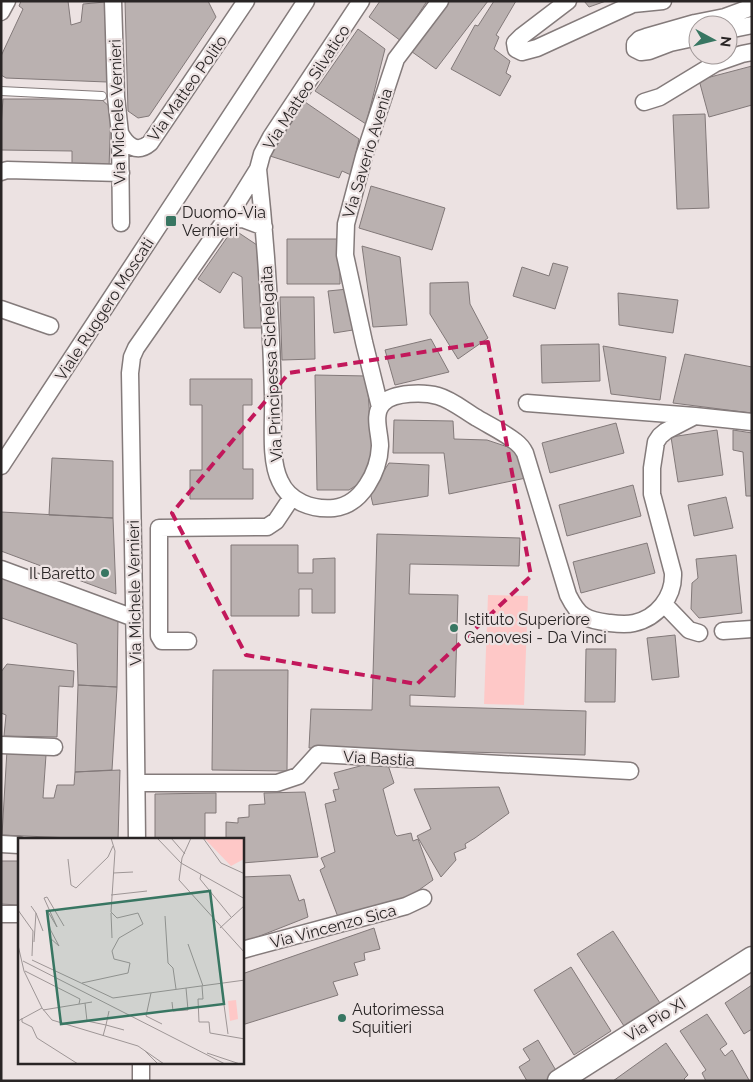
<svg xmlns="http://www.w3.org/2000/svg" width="753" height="1082" viewBox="0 0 753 1082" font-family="Raleway,sans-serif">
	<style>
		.green { fill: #fec8c7 }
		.building { fill: #bab1b0; stroke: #827979 }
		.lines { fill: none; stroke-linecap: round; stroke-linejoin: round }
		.lane-casing { stroke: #847b7b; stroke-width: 10 }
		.street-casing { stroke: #847b7b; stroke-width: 19 }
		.secondary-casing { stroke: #847b7b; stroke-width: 25 }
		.lane { stroke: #fff; stroke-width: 8 }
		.street { stroke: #fff; stroke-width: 16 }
		.secondary { stroke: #fff; stroke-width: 22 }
		.marked { fill: none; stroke: #c2185b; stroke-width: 4; stroke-dasharray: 10 6; stroke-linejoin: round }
		.poi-dot { fill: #387662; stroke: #ece2e2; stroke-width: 2 }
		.labels { text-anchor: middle; stroke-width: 4.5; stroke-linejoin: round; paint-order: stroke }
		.street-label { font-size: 16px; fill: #292525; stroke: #ece2e2 }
		.poi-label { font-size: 16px; fill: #292525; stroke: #ece2e2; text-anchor: start }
		.inset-road { fill: none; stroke: #9e9696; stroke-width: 1 }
		.view { fill: #387662; fill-opacity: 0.15; stroke: #387662; stroke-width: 2.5 }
		.inset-edge { fill: none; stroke: #292525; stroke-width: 2.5 }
	</style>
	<rect width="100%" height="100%" fill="#ece2e2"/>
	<path class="green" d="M488,595L528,596L524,705L484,704Z"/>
	<path class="building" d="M21,1H68L71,25L81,22L83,4L105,2L107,82L6,78L1,75V56L23,9L19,6Z
		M125,1H208L216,17L149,116L138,118L128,111Z
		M380,1H427L401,41L369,17Z
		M445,1H488L436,69L408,49Z
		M494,1H516L496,35L499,37L494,49L510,61L506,73L511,76L500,96L451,69L475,25L478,26Z
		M584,1H606L589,7Z
		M358,29L385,49L366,124L315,91Z
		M752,66V105L709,117L699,80Z
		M3,99H101L111,108L109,168H72V151L1,150V127Z
		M305,102L359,139L351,175L342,171L339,178L270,156Z
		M705,114L709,208L677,209L673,115Z
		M371,186L445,208L432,250L359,228Z
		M233,229L260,247L262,328H244L242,277L233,272L220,293L198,279Z
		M287,239H340V284H287Z
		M362,246L400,257L407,325L373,327Z
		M553,263L568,267L555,309L513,296L522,267L549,276Z
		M468,282L470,304L488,338L458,359L430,314V283Z
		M348,289L353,330L334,333L328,291Z
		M618,293L678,300L673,333L619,325Z
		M280,297H314L315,359L282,360Z
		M431,339L449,372L395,385L385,350Z
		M599,344L600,381L542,383L541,345Z
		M603,346L666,357L660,400L611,394Z
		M685,354L752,367L751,413L673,403Z
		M315,375L367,376L372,450L363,481L349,490H317Z
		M190,379H252V405H243V469H253V499H190V470H202V405H190Z
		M394,420L453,421L454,439L487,440L517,450L526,478L449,494L444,453H393Z
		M616,423L624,453L550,473L542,443Z
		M717,430L723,475L678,482L671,437Z
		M733,430L752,433V496H746L743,452L733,450Z
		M52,458L113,461V518L49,515Z
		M389,463L429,465L428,496L373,505L370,492Z
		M633,485L641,516L567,536L559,505Z
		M726,497L733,528L694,536L688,505Z
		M1,512L113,518L116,594L1,551Z
		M377,534L520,538L519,566L410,564L409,594L458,595L455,697L410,695V706L586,711L585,755L309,748L311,709L372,710Z
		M647,543L655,573L581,593L573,562Z
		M231,545H298V573H313V559L335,558V613H312V589H299V616H231Z
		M736,555L742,613L699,618L691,609L692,583L698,578L696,559Z
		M1,578L118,619L117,687L78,685L77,644L2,618L1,619Z
		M675,635L679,677L652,680L647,638Z
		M586,649H616L615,702H585Z
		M7,664L74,671L73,687L59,686L57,737L4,736L6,715L1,713V672Z
		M213,670H288L287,771L212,770Z
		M78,685L117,687L112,770L75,772Z
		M7,750L46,755L43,798H54L57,785H74L75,772L120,770L118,840L2,835Z
		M386,759L394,783L383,789L395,834L397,836L411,833L413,841L418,839L433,880L402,902L338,917L320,870L325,867L321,858L335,852L325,804L336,801L333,790L339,789L334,773Z
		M499,787L509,813L475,838L465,844L466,848L454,853L456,860L441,877L417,836L431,829L414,789Z
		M305,792L318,857L242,863V840H226V822L238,823V818L249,817V805L265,804L264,793Z
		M216,793V813H205V840H155V794Z
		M1,861H19V905L1,904Z
		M290,875L299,901L304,899L308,917L242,943V877Z
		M374,928L380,949L364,953L365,960L354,963L358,975L333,982L338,995L242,1025V974Z
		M613,931L660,1003L624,1026L577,954Z
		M571,967L611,1031L574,1055L534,990Z
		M752,985V1029L744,1034L725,1003Z
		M707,1014L727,1044L720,1049L725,1056L732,1050L749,1080L748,1081H706L702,1073L706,1070L680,1031Z
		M538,1040L561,1079L558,1081H527L519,1067L530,1060L523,1049Z
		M666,1043L688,1075L684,1079L686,1081H613Z"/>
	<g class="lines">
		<g class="lane-casing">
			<path id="lane" d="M1,91L102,96"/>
		</g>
		<g class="street-casing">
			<path id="street" d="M113,1L116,97L120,133L121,223
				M568,1L522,36L515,43L516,49L522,52L537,48L633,4L663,1
				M1,12L7,1
				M728,30L752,25
				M698,37L670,43L649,51L641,52L635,49V44L640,39L646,37L695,23L725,17L752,7
				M644,102L660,97L716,63L742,54L752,52
				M120,133C127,146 137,154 150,143L246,1
				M258,169C266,244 271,321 273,395C274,421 269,459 280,481C289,502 313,510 334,508C362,505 379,471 380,446C380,433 372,414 383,403C394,392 424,392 438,396C452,400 465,411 477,418C490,426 504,432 516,442C520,445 523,449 525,453L568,595C572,603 577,612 584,616C592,621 602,622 610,623C618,624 626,625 634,623C657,618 674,597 673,573L652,494V468L656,442L660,436L666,431L695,416L752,422
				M1,172L7,170L121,173
				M226,220L243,219L264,227
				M1,309L50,326
				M527,403L695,416
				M380,407L364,342L345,255L346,224L364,156L396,59L440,1
				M1,466C103,311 204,156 306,1
				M1,569L134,618
				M664,604L689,630L699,633
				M723,631L752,629
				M188,641H162L159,636V528L267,527L276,521L292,497
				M1,745L54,747
				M137,783H277L298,776L318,754L630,771
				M137,840L135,660L130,373L132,357L136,348L235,206L258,169L262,154L271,137L361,1
				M1,844L19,845
				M1,914H19
				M242,950L406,906L423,898
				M141,1063V1081"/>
		</g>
		<g class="secondary-casing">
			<path id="secondary" d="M559,1081L752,958"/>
		</g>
		<use href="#lane" class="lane"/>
		<use href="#street" class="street"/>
		<use href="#secondary" class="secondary"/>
	</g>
	<path class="marked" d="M488,342L531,576L417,684L246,655L172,513L289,373Z"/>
	<g class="poi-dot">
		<rect x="165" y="215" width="12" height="12" rx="2.5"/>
		<circle cx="105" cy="573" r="5"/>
		<circle cx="454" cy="628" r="5"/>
		<circle cx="342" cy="1018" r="5"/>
	</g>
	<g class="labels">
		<g class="street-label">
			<text transform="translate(306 87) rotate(-57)" y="6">Via Matteo Silvatico</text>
			<text transform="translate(187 88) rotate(-55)" y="6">Via Matteo Polito</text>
			<text transform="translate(117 112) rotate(-92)" y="6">Via Michele Vernieri</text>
			<text transform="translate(367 153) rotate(-73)" y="6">Via Saverio Avenia</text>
			<text transform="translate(104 309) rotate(-57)" y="6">Viale Ruggero Moscati</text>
			<text transform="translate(271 364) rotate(-93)" y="6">Via Principessa Sichelgaita</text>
			<text transform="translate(134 593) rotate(-91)" y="6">Via Michele Vernieri</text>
			<text transform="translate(379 758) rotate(3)" y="6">Via Bastia</text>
			<text transform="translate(333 926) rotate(-15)" y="6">Via Vincenzo Sica</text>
			<text transform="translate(655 1019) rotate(-32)" y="6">Via Pio XI</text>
		</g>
		<g class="poi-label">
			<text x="182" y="218">Duomo-Via<tspan x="182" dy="18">Vernieri</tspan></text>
			<text x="95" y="579" text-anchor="end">Il Baretto</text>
			<text x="464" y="625">Istituto Superiore<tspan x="464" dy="18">Genovesi - Da Vinci</tspan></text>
			<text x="352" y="1015">Autorimessa<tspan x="352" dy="18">Squitieri</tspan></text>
		</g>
	</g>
	<g transform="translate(18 838)">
		<rect width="226" height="226" fill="#ece2e2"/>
		<path d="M186,0H226V21L213,28ZM218,162L220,181L212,183L210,163Z" fill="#fec8c7"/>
		<path class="inset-road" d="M139,0L163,25L227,61M153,0L167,16M173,0L164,20L161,42L227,115M185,0L203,25L227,36M50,21L53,47L58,50L90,19L95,8M95,35L115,34M183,36L182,41L213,79M93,57L129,53M26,60L39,89L29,72L32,91L41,108L32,100M26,60L29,59L46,88M13,68L18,75L16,104M0,72L15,93L14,118M18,75L25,93M93,75L94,100M147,78L150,125L155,130L158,151M202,90L227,67M170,106L185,148M0,107L6,133L24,170M14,122L95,160L227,142M5,123L207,226M7,133L62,161L61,166M64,145L110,135L112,125L96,121L94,113L101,100L125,86L120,75L99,80L93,74L97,13L93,0M203,145L210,196M184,148L185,161H180L181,184H191L192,195L227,201M133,155L128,178L144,186M154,164L155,173L170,172L168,150M67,165L69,183L88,187L85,198M25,172L74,164M91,173L88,187L106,192M4,180V184L14,189L19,200L60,226M0,183L24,170L34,182L120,208L146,226M127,213L140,226M189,215L222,226"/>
		<path class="view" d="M192,53L206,166L43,186L29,73Z"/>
		<rect width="226" height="226" class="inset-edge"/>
	</g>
	<rect width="753" height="1082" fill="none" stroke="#292525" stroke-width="5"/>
	<g transform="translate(713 40) rotate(97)"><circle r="24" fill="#ece2e2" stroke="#9e9696"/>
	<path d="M0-4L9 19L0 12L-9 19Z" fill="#387662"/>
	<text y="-8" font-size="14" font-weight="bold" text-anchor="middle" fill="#292525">N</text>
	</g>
</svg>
